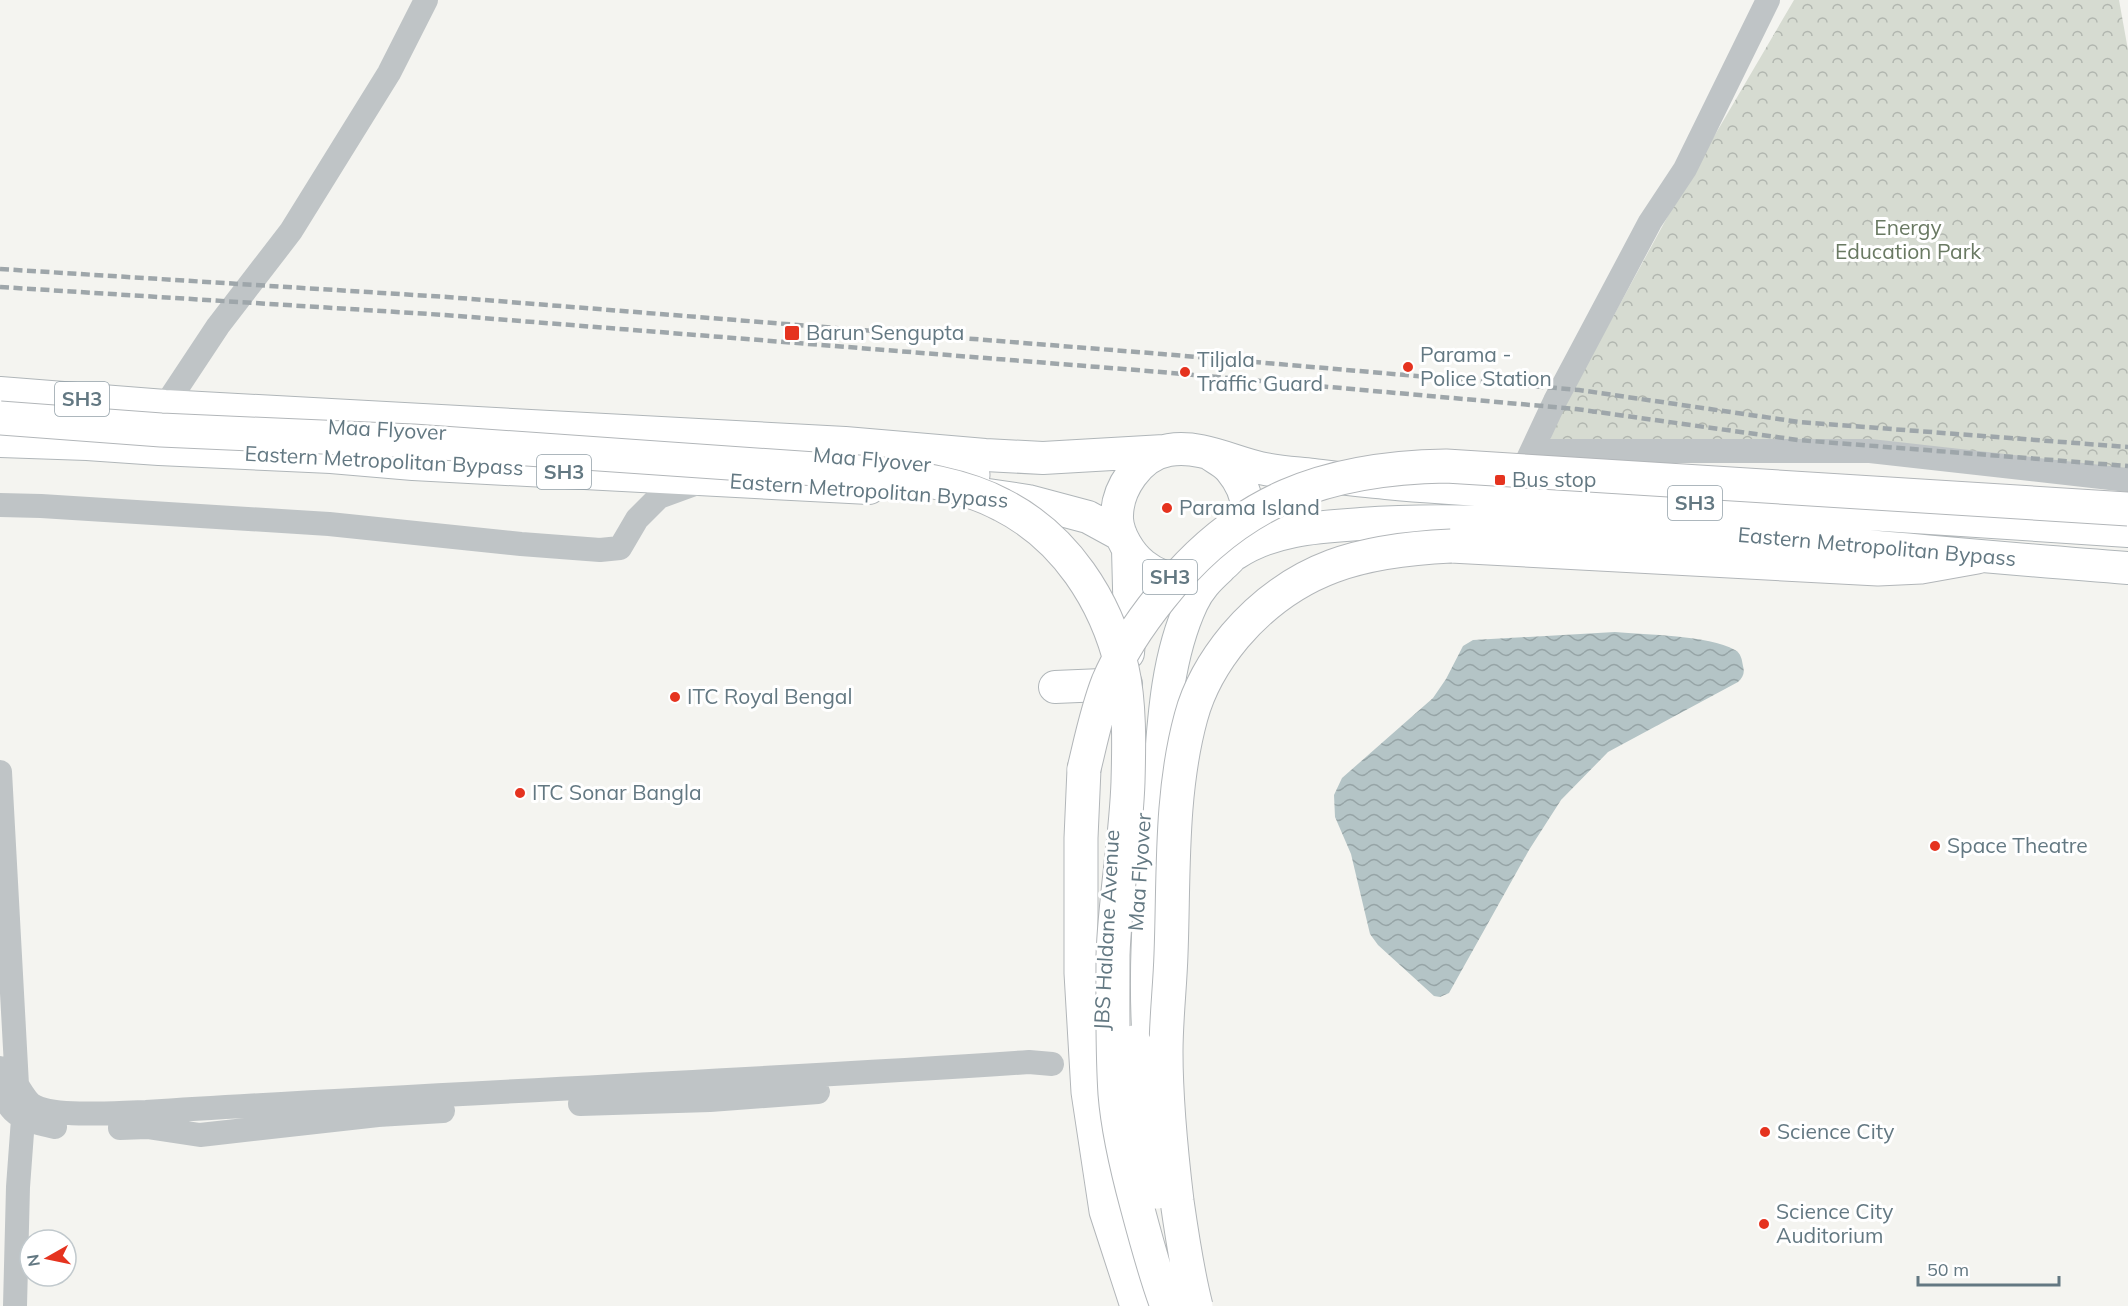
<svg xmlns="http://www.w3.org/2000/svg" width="2128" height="1306" viewBox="0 0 2128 1306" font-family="Mulish,sans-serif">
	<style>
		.park { fill: url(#park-crowns) }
		.water { fill: url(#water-waves) }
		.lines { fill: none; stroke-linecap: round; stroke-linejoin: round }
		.major-casing { stroke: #b0b6b9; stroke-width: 34 }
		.highway-casing { stroke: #b2b6b9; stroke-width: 35 }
		.minor { stroke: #bfc4c6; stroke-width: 24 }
		.major { stroke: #fff; stroke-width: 32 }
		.highway { stroke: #fff; stroke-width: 33 }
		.rail { stroke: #9ea6aa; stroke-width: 4.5; stroke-dasharray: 9 4.5; stroke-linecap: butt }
		.highway-bridge-casing { stroke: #b2b6b9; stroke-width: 35; stroke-linecap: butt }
		.highway-bridge { stroke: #fff; stroke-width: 33 }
		.poi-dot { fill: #e5331f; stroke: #fff; stroke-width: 2 }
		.labels { text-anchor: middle; stroke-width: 6; stroke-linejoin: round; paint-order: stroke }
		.shield { fill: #fff; stroke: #92a0a8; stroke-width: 1.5 }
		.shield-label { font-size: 20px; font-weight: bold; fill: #637882 }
		.park-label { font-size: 21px; fill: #697962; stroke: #fff }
		.poi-label { font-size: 21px; fill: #637882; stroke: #fff; text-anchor: start }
		.street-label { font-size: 21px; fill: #637882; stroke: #fff }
	</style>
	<defs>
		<pattern id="park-crowns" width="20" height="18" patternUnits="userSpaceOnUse" patternTransform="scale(1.5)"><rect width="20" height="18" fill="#d6dbd1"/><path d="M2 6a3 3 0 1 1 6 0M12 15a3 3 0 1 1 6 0" fill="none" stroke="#b1b6af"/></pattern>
		<pattern id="water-waves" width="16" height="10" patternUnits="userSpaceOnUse" patternTransform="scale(1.5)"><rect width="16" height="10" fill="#b4c4c6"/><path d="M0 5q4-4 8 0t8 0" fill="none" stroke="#96a4a6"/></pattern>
	</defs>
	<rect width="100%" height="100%" fill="#f4f4f0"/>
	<path class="park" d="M1794,0H2119L2128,50V478L1555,443L1545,433L1614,315L1675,203Z"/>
	<path class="water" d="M1615,632C1647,635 1708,635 1735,650C1741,653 1742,660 1743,666C1745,673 1743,677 1738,682L1608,752L1561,800L1529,850L1449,993L1440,997L1434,996L1378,945L1370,934L1351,854L1335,817L1334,795L1342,778L1433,698L1446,679L1463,646L1473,640Z"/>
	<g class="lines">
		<g class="major-casing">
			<path id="major" d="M0,393L165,406L845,443L985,455L1043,458L1164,451
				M0,441L87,444L159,449L331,457L413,464L869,488
				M1210,454C1217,459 1226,463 1231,470C1282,531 1205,614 1143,565C1130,555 1118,535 1117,519C1116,489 1139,455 1169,450C1200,445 1230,461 1260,468C1277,472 1296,473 1313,475C1338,478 1362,481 1386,483C1471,491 1556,494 1640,499C1803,510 1965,520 2128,531
				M988,495L1028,501L1088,517L1121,535
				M1235,554C1273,529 1317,527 1361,524C1429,519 1496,522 1564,525C1753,533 1940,554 2128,568
				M1128,653L1130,626L1128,549
				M1055,687L1126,684
				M1152,1077C1141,985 1150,892 1158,800C1163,735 1164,663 1192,603C1199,588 1208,579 1220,568"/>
		</g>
		<g class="highway-casing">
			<path id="highway" d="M858,458L916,460L973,475
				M1451,546L1878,569L1921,567L1977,557
				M1084,769L1081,838V973L1088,1092L1106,1211L1137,1306"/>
		</g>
		<path class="minor" d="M165,406L218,326L291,231L389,73L426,0
			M1533,451H1870L2128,480
			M1526,463L1555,401L1650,222L1685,169L1768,0
			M0,505L41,506L329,524L521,544L600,550L620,548L637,519L659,497L700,482
			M0,772L17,1085C21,1091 26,1100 31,1104C51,1119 120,1112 146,1112C440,1093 735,1082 1029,1062L1052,1064
			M0,1068C3,1112 14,1118 55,1127
			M580,1104L710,1100L818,1092
			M120,1128L147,1127L200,1135L378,1115L443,1111
			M15,1306L18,1187L23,1119L29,1106"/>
		<use href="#major" class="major"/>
		<use href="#highway" class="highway"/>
		<path class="rail" d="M0,269L447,297L1162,354L1579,390L1799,422L2128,447
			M0,287L445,315L1161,372L1576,409L1798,440L2128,466"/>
		<g class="highway-bridge-casing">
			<path id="highway-bridge" d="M0,418L161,430L413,441L873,473C916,478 963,484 1002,505C1065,537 1106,600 1122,668C1130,703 1129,746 1128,782C1126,840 1115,897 1113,955C1113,1001 1112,1048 1115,1094C1118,1132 1127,1169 1137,1206C1146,1240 1155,1274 1167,1306
				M1084,769C1091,740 1097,710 1108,682C1121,651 1140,623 1161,597C1237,500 1325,468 1446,466L2128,509
				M1134,1042L1141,1114L1157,1192
				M1196,1306C1187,1271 1182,1236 1177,1201C1171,1151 1166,1102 1166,1052C1166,1019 1170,987 1171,954C1174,876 1170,794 1191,717C1199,687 1215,660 1235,636C1295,566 1363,550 1451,546"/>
		</g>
		<use href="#highway-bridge" class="highway-bridge"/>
	</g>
	<g class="poi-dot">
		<rect x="784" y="325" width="16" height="16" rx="3"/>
		<circle cx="1408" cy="367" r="6"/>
		<circle cx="1185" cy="372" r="6"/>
		<rect x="1494" y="474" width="12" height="12" rx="3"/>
		<circle cx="1167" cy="508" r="6"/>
		<circle cx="675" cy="697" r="6"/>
		<circle cx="520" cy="793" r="6"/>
		<circle cx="1935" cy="846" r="6"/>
		<circle cx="1765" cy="1132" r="6"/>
		<circle cx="1764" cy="1224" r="6"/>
	</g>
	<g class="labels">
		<g class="shield">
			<rect x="55" y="382" width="54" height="34" rx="4.5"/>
			<rect x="537" y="455" width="54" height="34" rx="4.5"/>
			<rect x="1668" y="486" width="54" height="34" rx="4.5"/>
			<rect x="1143" y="560" width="54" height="34" rx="4.5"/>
		</g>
		<g class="shield-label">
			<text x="82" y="406">SH3</text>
			<text x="564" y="479">SH3</text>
			<text x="1695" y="510">SH3</text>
			<text x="1170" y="584">SH3</text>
		</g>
		<g class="park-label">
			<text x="1908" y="235">Energy<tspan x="1908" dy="24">Education Park</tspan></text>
		</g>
		<g class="poi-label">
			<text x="806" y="340">Barun Sengupta</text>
			<text x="1420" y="362">Parama -<tspan x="1420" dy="24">Police Station</tspan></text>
			<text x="1197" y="367">Tiljala<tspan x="1197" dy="24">Traffic Guard</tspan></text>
			<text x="1512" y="487">Bus stop</text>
			<text x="1179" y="515">Parama Island</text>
			<text x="687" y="704">ITC Royal Bengal</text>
			<text x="532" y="800">ITC Sonar Bangla</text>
			<text x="1947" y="853">Space Theatre</text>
			<text x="1777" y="1139">Science City</text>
			<text x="1776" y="1219">Science City<tspan x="1776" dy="24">Auditorium</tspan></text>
		</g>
		<g class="street-label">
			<text transform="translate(387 430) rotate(3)" y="7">Maa Flyover</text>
			<text transform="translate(872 460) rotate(5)" y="7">Maa Flyover</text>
			<text transform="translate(384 461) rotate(3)" y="7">Eastern Metropolitan Bypass</text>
			<text transform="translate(869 491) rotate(4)" y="7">Eastern Metropolitan Bypass</text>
			<text transform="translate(1877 547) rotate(5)" y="7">Eastern Metropolitan Bypass</text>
			<text transform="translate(1140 872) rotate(-86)" y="7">Maa Flyover</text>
			<text transform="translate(1107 930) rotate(-87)" y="7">JBS Haldane Avenue</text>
		</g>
	</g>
	<g transform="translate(48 1258) rotate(261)"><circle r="28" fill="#ffffff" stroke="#c1c9cd" stroke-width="1.5"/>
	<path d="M0-4.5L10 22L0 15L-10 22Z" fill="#e5331f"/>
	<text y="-9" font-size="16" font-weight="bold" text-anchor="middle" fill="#637882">N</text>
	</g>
	<path d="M1918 1276v9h141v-9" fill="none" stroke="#637882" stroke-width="3"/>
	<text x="1927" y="1276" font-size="18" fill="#637882" stroke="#ffffff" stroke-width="4.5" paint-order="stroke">50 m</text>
</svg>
